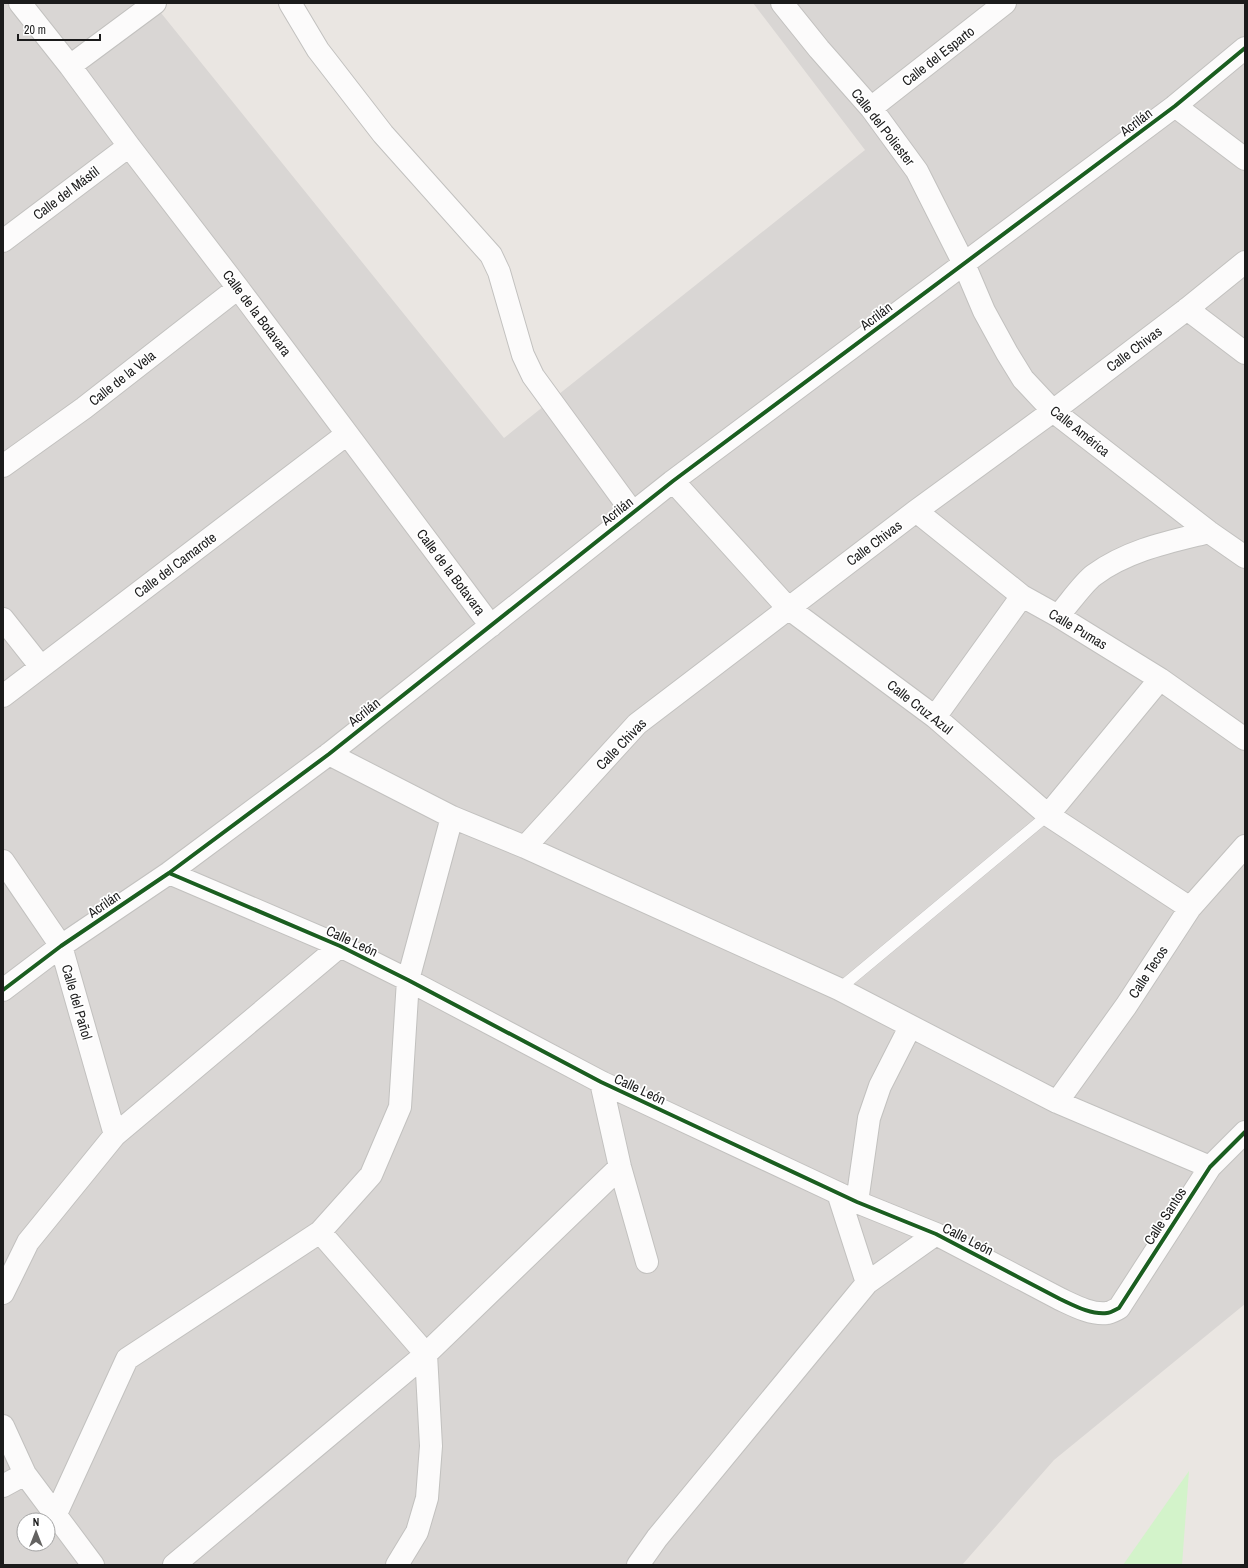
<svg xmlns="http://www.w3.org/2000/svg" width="1248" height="1568" viewBox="0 0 1248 1568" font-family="'Archivo Narrow',sans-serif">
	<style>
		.residential { fill: #d9d6d4; fill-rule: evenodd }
		.park { fill: #d3f3ca }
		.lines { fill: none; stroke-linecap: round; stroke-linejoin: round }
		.service-casing { stroke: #c2c1bf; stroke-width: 12 }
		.minor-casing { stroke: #c2c1bf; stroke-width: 24 }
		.service { stroke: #fcfbfb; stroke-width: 11 }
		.minor { stroke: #fcfbfb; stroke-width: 22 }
		.cycleway-casing { stroke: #fff; stroke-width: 6 }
		.cycleway { stroke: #1b5e20; stroke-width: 4 }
		.labels { text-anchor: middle; stroke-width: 3.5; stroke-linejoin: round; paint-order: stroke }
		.street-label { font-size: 14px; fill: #1b1b1b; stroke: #fff }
	</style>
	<rect width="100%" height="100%" fill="#eae6e2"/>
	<path class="residential" d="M3,3H153L504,438L865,150L753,3H1245V1304L1054,1460L962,1565H3ZM24,1520H48V1544H24Z"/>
	<path class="park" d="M1189,1471L1182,1565H1123Z"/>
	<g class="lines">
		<g class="service-casing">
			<path id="service" d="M839,989L1048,815"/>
		</g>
		<g class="minor-casing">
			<path id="minor" d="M20,3L70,66L129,146L238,288L491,626
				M290,3L318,50L383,134L491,255L499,272L523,355L533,376L633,513
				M782,3L819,49L871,108L917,171L964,264L984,311L1007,353L1023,379L1053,411L1209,532L1245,557
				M70,66L155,3
				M1175,106L1245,159
				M871,108L1005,3
				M3,241L129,146
				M1187,309L1245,353
				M3,466L84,408L238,288
				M673,481L788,608L935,717L1048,815L1190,908
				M916,511L1022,596L1058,616L1160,679L1245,739
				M1058,616C1068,605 1083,583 1094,575C1128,550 1169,542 1209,532
				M3,619L41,667
				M3,696L347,434
				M935,717L1022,596
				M329,754L452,817L525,847L839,989L1057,1102L1210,1167
				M1048,815L1160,679
				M525,847L637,724L916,511L1053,411L1187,309L1245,262
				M3,861L61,946L115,1135
				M169,873L340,946L408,980L601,1082L857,1202L936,1234L1060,1299C1073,1305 1091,1315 1107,1313C1110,1313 1115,1310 1119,1308L1210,1167L1245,1132
				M3,990L61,946L169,873L329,754L673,481L1175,106L1245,48
				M601,1082L620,1167L647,1262
				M1057,1102L1126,1006L1190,908L1245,846
				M838,1193L867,1283
				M857,1202L869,1118L880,1086L910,1027
				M320,1232L426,1354L431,1446L427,1498L417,1532L397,1565
				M3,1293L28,1242L115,1135L340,946
				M3,1426L25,1474L93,1565
				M3,1486L25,1474
				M55,1516L127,1359L320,1232L371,1175L400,1107L408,980L452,817
				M174,1565L426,1354L620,1167
				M638,1565L657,1538L867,1283L936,1234"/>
		</g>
		<use href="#service" class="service"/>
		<use href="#minor" class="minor"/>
		<g class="cycleway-casing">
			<path id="cycleway" d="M169,873L340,946L408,980L601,1082L857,1202L936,1234L1060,1299C1073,1305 1091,1315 1107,1313C1110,1313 1115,1310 1119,1308L1210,1167L1245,1132
				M3,990L61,946L169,873L329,754L673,481L1175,106L1245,48"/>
		</g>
		<use href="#cycleway" class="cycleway"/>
	</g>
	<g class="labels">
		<g class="street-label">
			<text transform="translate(938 56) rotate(-38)" y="5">Calle del Esparto</text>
			<text transform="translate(1136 122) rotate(-37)" y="5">Acrilán</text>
			<text transform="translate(883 127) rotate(52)" y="5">Calle del Poliester</text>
			<text transform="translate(66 193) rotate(-37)" y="5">Calle del Mástil</text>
			<text transform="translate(257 313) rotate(53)" y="5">Calle de la Botavara</text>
			<text transform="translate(876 316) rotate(-37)" y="5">Acrilán</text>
			<text transform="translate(1134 349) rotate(-37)" y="5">Calle Chivas</text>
			<text transform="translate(122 378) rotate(-38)" y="5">Calle de la Vela</text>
			<text transform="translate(1080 431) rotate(39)" y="5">Calle América</text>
			<text transform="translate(617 511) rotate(-38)" y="5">Acrilán</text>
			<text transform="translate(874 543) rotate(-37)" y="5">Calle Chivas</text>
			<text transform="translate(175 565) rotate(-37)" y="5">Calle del Camarote</text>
			<text transform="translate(451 572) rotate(53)" y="5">Calle de la Botavara</text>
			<text transform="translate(1078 629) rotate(31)" y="5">Calle Pumas</text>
			<text transform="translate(920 707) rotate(38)" y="5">Calle Cruz Azul</text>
			<text transform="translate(364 712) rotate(-38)" y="5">Acrilán</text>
			<text transform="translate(621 744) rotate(-46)" y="5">Calle Chivas</text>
			<text transform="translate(104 904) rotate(-34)" y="5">Acrilán</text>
			<text transform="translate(352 941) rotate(25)" y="5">Calle León</text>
			<text transform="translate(1148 972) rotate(-57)" y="5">Calle Tecos</text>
			<text transform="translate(77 1002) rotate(74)" y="5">Calle del Pañol</text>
			<text transform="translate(640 1089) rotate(25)" y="5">Calle León</text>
			<text transform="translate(1165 1216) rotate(-57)" y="5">Calle Santos</text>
			<text transform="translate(968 1239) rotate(27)" y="5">Calle León</text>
		</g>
	</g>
	<rect width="1248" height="1568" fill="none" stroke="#1b1b1b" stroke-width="8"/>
	<g transform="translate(36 1532)"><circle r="19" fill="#ffffff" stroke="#a4a4a4"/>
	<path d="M0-3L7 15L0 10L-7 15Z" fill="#636261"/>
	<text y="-6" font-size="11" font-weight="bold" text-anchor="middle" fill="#1b1b1b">N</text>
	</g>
	<path d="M18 34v6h82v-6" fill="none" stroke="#1b1b1b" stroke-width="2"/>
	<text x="24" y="34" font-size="12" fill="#1b1b1b" stroke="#ffffff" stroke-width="3" paint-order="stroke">20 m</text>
</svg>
